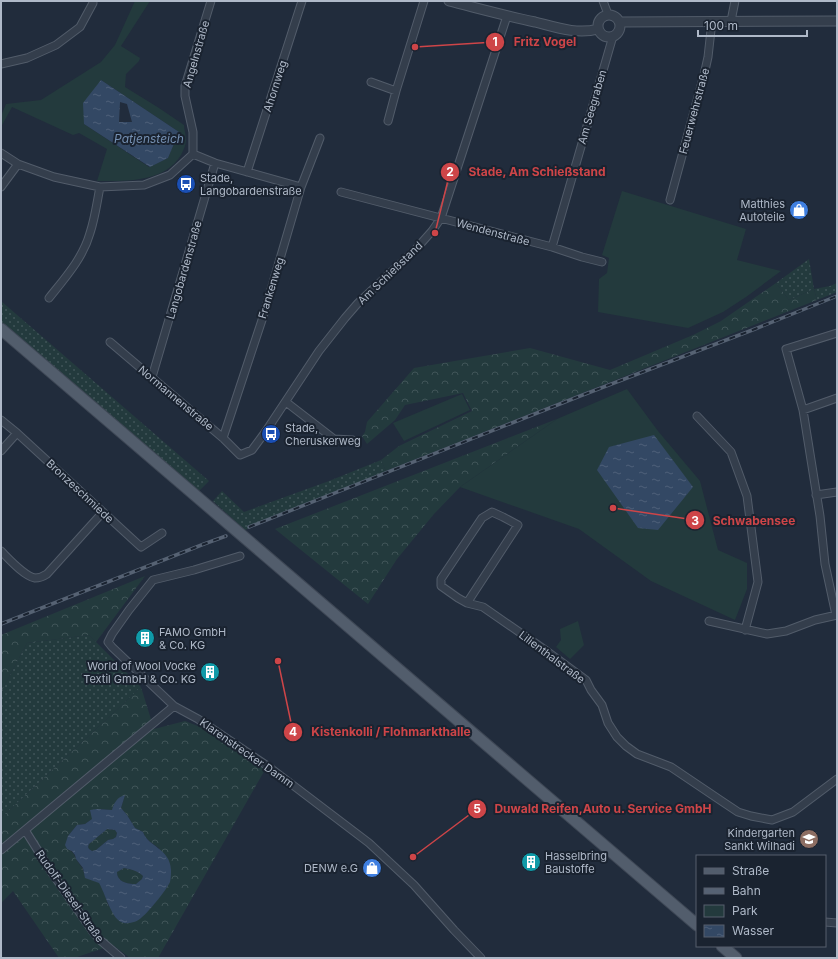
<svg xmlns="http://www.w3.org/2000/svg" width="838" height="959" viewBox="0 0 838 959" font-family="Inter,sans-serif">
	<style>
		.grass { fill: url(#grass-dots) }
		.forest { fill: url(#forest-crowns); fill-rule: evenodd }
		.green { fill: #233a3d; fill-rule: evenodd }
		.water { fill: url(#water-ripples); fill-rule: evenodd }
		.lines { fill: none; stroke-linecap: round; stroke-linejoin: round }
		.minor-casing { stroke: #525c6a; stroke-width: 9 }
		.tertiary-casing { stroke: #525c6a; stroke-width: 11 }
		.primary-casing { stroke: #3e4755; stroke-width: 13 }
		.minor { stroke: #343e4c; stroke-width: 7 }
		.tertiary { stroke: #343e4c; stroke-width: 9 }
		.primary { stroke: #525d6c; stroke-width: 11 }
		.rail-casing { stroke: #566273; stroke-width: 3.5 }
		.rail { stroke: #1a2330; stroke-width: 2; stroke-dasharray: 6; stroke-linecap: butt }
		.labels { text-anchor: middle; stroke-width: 4; stroke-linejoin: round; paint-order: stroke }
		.street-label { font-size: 11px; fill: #afb9c8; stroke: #1a2330 }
		.poi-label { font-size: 11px; fill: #afb9c8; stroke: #1a2330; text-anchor: start }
		.water-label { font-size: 12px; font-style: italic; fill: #7590b2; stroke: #1a2330 }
		.leader { fill: none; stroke: #ce4548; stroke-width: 1.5 }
		.callout-dot { fill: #ce4548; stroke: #1a2330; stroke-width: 1.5 }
		.mark-label { font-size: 12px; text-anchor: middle; font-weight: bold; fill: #fff }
		.callout-label { font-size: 12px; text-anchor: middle; font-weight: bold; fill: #ce4548; stroke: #1a2330; stroke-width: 4; stroke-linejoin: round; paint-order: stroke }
	</style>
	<defs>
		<pattern id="grass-dots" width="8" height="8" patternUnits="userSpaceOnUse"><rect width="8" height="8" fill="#233a3d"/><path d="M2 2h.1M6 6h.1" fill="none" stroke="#405458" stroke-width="1.8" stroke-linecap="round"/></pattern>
		<pattern id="forest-crowns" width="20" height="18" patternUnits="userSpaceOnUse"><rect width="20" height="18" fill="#233a3d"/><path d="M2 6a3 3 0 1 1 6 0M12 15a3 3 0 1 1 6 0" fill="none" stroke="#405458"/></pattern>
		<pattern id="water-ripples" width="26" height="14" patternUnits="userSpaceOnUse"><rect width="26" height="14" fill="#334864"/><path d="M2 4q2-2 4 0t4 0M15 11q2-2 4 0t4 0" fill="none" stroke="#4e6079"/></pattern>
	</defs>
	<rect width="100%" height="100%" fill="#212c3c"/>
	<path class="grass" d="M809,259L814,289L830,286L837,283V292L817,300L814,289L789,300L776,283Z
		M1,301L209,481L199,491L1,322Z
		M381,460L386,471L245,530L213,501L222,491L244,512L329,481Z
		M89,635L141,687L1,818V692L27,643Z"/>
	<path class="forest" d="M776,283L789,300L814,289L817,300L386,471L381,460L399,446L472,411L463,393L405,405L395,420L367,444L362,436L365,432L367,422L414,368L530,348L610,370L693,335L721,321Z
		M557,419L460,487L434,514L397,559L368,604L275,529Z
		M145,576L96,642L89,635L27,643L1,692V635Z
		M141,687L154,729L185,721L213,732L266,768L158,958H130L113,945L74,958H59L13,891L1,903V818ZM125,795L121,808L127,815L135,828L143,832C146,840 152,843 159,848L155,903L146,913L111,908L108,905L104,892L99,882H96L84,874C83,867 81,867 78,862C73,855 76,853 67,849L68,836L77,825L85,824L92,819L97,809L112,810Z
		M107,829L115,830L117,833L116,837L113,839L108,840L96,850L92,851L89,849L88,847L89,844Z
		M124,868C131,869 138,871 143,876L142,879L136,884C127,884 117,882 117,872Z"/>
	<path class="green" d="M135,1H150L121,46L140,58L139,61L126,74L125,87L159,108L184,125C184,130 186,135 186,140C186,145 183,151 181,155C164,183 125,181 97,181L107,149L79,133L73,135L12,107L1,127V116L6,104L41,100L101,62L115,45ZM101,80L179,132L168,158L149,167L84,124Z
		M622,191L746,229L737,260L781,271L746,297L723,312L688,328L598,312L599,279L607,273L609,258L602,255Z
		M627,389L658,431L700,481L718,550L747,563V589L735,620L651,581L579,529L460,487L557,419Z
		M462,394L470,410L404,441L393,423Z
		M578,621L584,645L570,659L556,647L561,640L560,629Z"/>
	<path class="water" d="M101,80L179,132L168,158L150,167L84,124L83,103ZM120,102L127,104L132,122H119Z
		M654,435L693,487L658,530L638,528L597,470L609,447Z
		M125,795L121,808L127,815L135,828L143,832C148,847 170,848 171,870C171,873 171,878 170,882C167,889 148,913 141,918C137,922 127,925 121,922C111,917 105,893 99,883L85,878L83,868L76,859L75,855L72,851L67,849L65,845L68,836L77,825L85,824L92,819L90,810L97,809L112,810C114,803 117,797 125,795ZM107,829L115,830L117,833L116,837L113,839L108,840L96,850L92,851L89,849L88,847L89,844ZM124,868C131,869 138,871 143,876L142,879L136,884C127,884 117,882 117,872Z"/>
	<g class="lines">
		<g class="minor-casing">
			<path id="minor" d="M603,1L608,14
				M731,21L735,1
				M1,64L27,58L56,45L80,27L93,3
				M371,82L396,91
				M388,121L396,91L424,1
				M1,153L18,164L54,177L100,187L144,185L170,175L193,154
				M193,154V132L185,96V86L211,1
				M193,154L215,163L301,187
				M247,172L302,1
				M1,187L18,164
				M341,192L552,247L582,257L602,262
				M670,200L704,75L708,57L712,21
				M552,247L613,36
				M49,298C65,278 83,258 90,233C95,218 97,202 100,187
				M110,342L223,438L240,455L252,450L266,431L319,351L345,318L358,303L416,249L432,231L441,218L507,16
				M152,377L215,163
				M286,402L334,439L353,440
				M803,410L837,398
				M697,416L731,452L747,496L758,582L745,630
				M1,420L17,433L141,547L162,533
				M223,438L263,317L301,187L320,138
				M1,451L17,433
				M816,495L837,492
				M1,551C9,559 24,576 35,578C39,578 44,576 47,574L103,512
				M467,603L518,525L503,517L492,512L482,518L441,579V586L458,598L467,603L483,607L548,652L586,680L591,690L602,705L608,723L617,737L626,746L637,754L671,767L720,800L738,812L751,816L772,820L793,812L837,779
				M836,615L825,564L820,516L803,410L786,349L837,333
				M709,621L767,634L786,631L815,620L837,615
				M174,706L112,647L108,642L112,634L129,610L153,580L194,570L240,556
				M25,830L52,873L93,932L100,940L121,958
				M1,850L174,706L198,719L269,767L369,843L414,885L454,930L481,958
				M825,922L837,923"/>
		</g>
		<g class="tertiary-casing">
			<path id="tertiary" d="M449,1C477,8 506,16 535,22C555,27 577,35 598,29
				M598 26a11 11 0 1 1 22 0a11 11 0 1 1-22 0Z
				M620,22L837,21"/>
		</g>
		<g class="primary-casing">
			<path id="primary" d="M1,329L697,925
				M722,946L736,958"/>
		</g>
		<use href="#minor" class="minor"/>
		<use href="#tertiary" class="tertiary"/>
		<use href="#primary" class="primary"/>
		<g class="rail-casing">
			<path id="rail" d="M249,527L580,396L755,329L837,296
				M1,624L204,544L226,536"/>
		</g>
		<use href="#rail" class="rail"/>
	</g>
	<defs>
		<g id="bus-disc" transform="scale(1)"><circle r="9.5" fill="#1a4fb4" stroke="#1a2330"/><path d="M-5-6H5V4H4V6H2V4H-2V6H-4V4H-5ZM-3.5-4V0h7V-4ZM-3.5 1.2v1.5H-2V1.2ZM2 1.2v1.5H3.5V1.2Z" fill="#fff"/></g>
		<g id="shop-disc" transform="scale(1)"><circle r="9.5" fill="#3f7fe0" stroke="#1a2330"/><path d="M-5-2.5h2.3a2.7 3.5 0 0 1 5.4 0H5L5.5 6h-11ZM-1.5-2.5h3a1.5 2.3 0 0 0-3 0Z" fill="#fff"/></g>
		<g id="building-disc" transform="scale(1)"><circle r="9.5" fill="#0f9aa8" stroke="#1a2330"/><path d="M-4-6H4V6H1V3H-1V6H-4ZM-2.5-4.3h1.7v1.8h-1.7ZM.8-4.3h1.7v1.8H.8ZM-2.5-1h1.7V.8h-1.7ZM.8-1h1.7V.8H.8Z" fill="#fff"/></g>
		<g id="school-disc" transform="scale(1)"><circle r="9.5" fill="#8d6e63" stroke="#1a2330"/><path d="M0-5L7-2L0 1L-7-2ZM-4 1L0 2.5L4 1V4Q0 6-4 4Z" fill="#fff"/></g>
	</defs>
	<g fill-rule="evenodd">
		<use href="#bus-disc" x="186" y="184"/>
		<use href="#shop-disc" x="799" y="210"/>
		<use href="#bus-disc" x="271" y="434"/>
		<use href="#building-disc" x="145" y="638"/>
		<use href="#building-disc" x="210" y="672"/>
		<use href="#school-disc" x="809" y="839"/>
		<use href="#building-disc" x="531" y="862"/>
		<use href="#shop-disc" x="372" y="868"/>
	</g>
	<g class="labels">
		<g class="street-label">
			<text transform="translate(196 54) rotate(-74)" y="4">Angelnstraße</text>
			<text transform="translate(275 86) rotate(-72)" y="4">Ahornweg</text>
			<text transform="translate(592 107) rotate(-74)" y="4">Am Seegraben</text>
			<text transform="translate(694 111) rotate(-75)" y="4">Feuerwehrstraße</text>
			<text transform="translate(493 232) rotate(15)" y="4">Wendenstraße</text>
			<text transform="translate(184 270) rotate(-74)" y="4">Langobardenstraße</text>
			<text transform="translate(390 273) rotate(-44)" y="4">Am Schießstand</text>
			<text transform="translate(271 288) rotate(-73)" y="4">Frankenweg</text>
			<text transform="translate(176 398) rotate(40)" y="4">Normannenstraße</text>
			<text transform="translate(80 491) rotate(43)" y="4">Bronzeschmiede</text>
			<text transform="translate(552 657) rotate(37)" y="4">Lilienthalstraße</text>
			<text transform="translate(247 753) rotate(35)" y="4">Klarenstrecker Damm</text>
			<text transform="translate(70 896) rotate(55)" y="4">Rudolf-Diesel-Straße</text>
		</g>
		<g class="poi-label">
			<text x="200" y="182">Stade,<tspan x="200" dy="13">Langobardenstraße</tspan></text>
			<text x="785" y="208" text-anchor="end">Matthies<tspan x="785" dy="13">Autoteile</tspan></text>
			<text x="285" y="432">Stade,<tspan x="285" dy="13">Cheruskerweg</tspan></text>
			<text x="159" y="636">FAMO GmbH<tspan x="159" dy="13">&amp; Co. KG</tspan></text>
			<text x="196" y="670" text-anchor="end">World of Wool Vocke<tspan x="196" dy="13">Textil GmbH &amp; Co. KG</tspan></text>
			<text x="795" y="837" text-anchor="end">Kindergarten<tspan x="795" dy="13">Sankt Wilhadi</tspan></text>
			<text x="545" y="860">Hasselbring<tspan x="545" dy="13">Baustoffe</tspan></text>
			<text x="358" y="872" text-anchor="end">DENW e.G</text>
		</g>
		<g class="water-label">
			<text x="149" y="143">Patjensteich</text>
		</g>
	</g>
	<path class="leader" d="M415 47L495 42M435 233L450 172M613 508L695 520M278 661L293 732M413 857L477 809"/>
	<g class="callout-dot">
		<circle cx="415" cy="47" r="4"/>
		<circle cx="435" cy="233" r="4"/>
		<circle cx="613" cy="508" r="4"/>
		<circle cx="278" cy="661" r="4"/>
		<circle cx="413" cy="857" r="4"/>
		<circle cx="495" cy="42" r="10"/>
		<circle cx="450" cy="172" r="10"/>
		<circle cx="695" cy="520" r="10"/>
		<circle cx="293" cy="732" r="10"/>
		<circle cx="477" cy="809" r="10"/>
	</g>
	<g class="mark-label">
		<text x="495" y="46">1</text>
		<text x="450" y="176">2</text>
		<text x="695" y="525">3</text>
		<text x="293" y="736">4</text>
		<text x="477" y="813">5</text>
	</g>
	<g class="callout-label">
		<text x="545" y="46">Fritz Vogel</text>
		<text x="537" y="176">Stade, Am Schießstand</text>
		<text x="754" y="525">Schwabensee</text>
		<text x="391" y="736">Kistenkolli / Flohmarkthalle</text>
		<text x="603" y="813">Duwald Reifen,Auto u. Service GmbH</text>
	</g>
	<rect width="838" height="959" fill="none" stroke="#afb9c8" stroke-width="4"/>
	<rect x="696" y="855" width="130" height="92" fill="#1a2330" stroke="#565f6d"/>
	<rect x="704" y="868" width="20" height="6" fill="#525d6c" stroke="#565f6d"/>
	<text x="732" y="875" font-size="12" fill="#afb9c8">Straße</text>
	<rect x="704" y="888" width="20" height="6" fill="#566273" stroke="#565f6d"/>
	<text x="732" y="895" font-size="12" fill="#afb9c8">Bahn</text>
	<rect x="704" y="905" width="20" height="12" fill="#233a3d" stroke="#565f6d"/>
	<text x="732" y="915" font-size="12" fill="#afb9c8">Park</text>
	<rect x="704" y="925" width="20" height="12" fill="url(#water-ripples)" stroke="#565f6d"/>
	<text x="732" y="935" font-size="12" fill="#afb9c8">Wasser</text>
	<path d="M698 30v6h109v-6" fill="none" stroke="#afb9c8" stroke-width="2"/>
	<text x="704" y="30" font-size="12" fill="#afb9c8" stroke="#1a2330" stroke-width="3" paint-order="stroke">100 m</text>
</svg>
